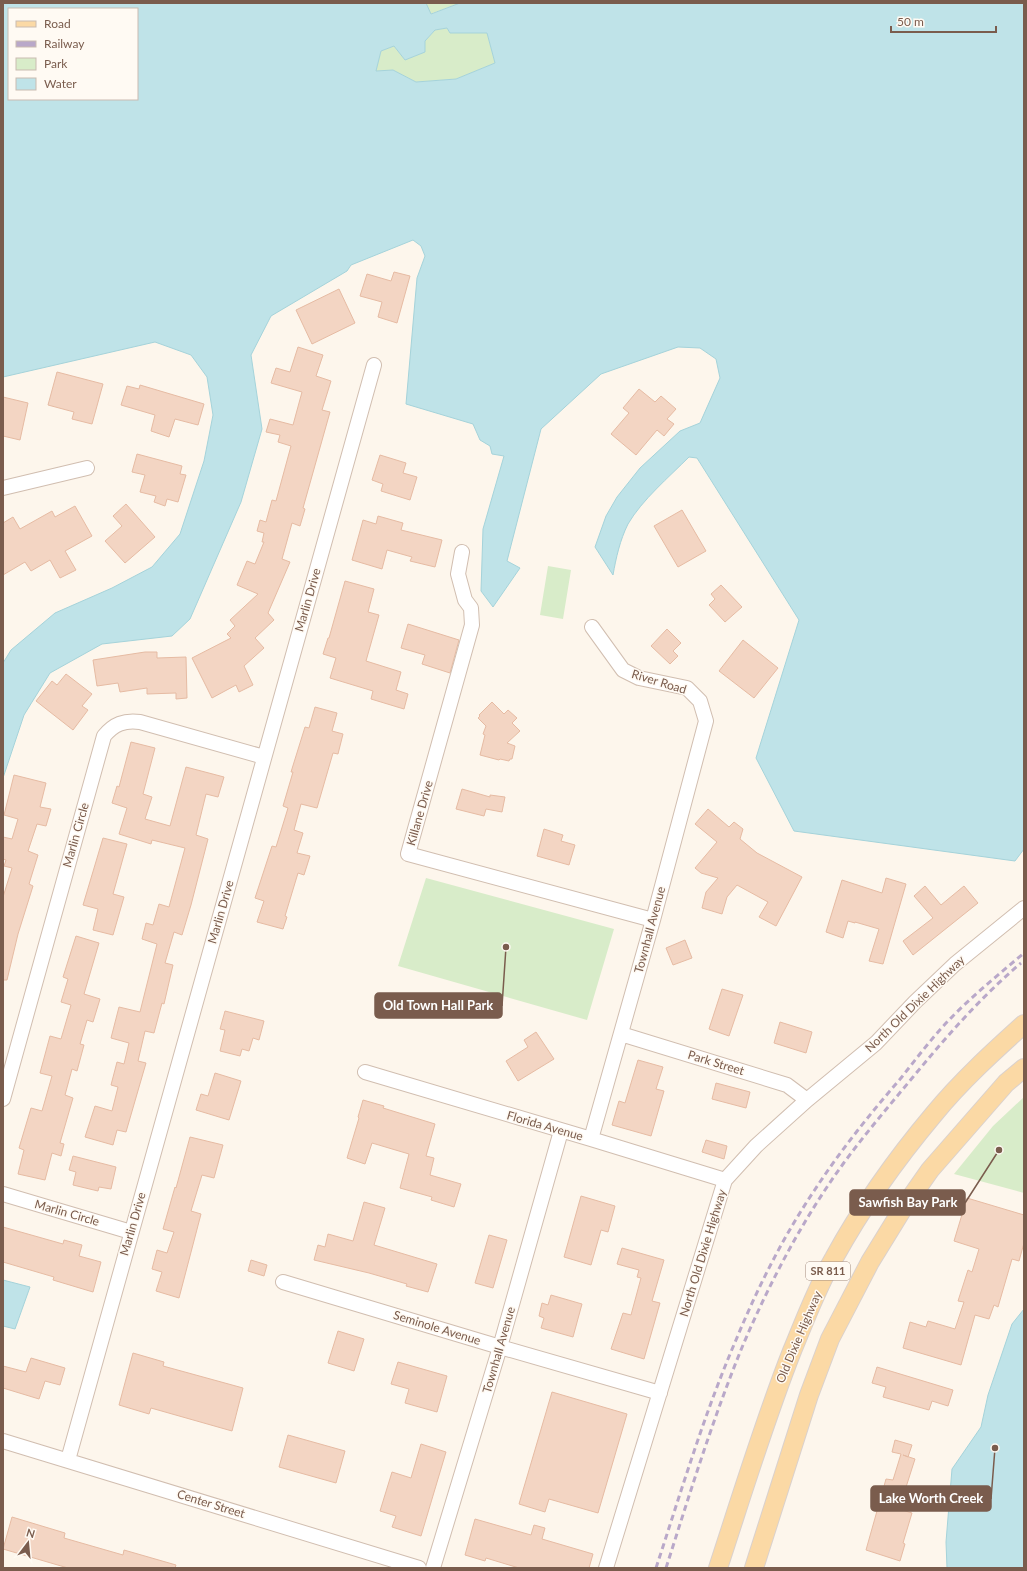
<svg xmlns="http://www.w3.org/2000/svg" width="1027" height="1571" viewBox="0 0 1027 1571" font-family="Lato,sans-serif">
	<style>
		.green { fill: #d8ecc9 }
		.water { fill: #bfe3e8; stroke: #a5d3da; fill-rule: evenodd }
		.building { fill: #f3d5c3; stroke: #e6bba3 }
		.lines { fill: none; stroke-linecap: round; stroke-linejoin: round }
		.minor-casing { stroke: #d1beb0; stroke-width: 16 }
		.major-casing { stroke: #dad1cd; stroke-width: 20 }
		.minor { stroke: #fff; stroke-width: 14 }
		.major { stroke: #fbd9a5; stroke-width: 18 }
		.rail { stroke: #b9a8c9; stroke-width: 3; stroke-dasharray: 6 4; stroke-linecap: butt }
		.labels { text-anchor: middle; stroke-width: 3; stroke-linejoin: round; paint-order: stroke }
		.shield { fill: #fffaf3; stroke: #a28b7f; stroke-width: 1 }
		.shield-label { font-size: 11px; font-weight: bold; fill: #7a5c4d }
		.street-label { font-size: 12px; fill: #7a5c4d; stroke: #fffaf3 }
		.leader { fill: none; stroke: #7a5c4d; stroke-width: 1.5 }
		.callout-dot { fill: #7a5c4d; stroke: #fffaf3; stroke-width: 1.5 }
		.callout { fill: #7a5c4d; stroke: #7a5c4d; stroke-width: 1.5 }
		.callout-label { font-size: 13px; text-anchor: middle; font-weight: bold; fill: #fff }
	</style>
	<rect width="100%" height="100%" fill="#fdf6ec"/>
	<path class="green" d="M426,3H460L430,14Z
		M447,28L450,33H487L495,63L456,79L416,82L393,70L376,71L381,51L394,46L405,60L425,52V41L435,30Z
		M548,566L571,570L563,619L540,615Z
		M426,878L614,929L587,1020L398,966Z
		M1024,1097V1193L954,1174L993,1126Z"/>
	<path class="water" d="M3,3H426L431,14L460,3H1024V849L1015,861L794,831L756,758L799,620L697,458L689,457C669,477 642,500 628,524C620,540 616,558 613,575L595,547L606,516L617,497L640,468L680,431L700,423L720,378L716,359L700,348L678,347L601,374L541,429L507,561L520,568L493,607L481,591L483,529L504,456L492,454L490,446L480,440L473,424L406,404L417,278L425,256L421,246L413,240L351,265L347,271L271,316L251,355L262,429L241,502L190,619L172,636L102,644L50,673L24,715L3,778V663L11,650L55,613L112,588L152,567L180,534L204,461L213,415L207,377L191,355L155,342L3,377ZM9,9H137V99H9ZM447,28L450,33H487L495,63L456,79L416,82L393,70L376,71L381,51L394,46L405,60L425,52V41L435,30Z
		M3,1280L30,1287L15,1329L3,1326Z
		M1024,1309V1568H947L946,1542L952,1469L981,1427L988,1395L1012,1324Z"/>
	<path class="building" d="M394,272L410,276L397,323L378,317L382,302L360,296L367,274L391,281Z
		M339,289L355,323L312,344L296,310Z
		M298,347L323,355L316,376L331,381L322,410L330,412L303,508L305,509L300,526L292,523L282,559L290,562L268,613L274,620L255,638L264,648L244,666L253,685L239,692L236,685L212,698L192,658L231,638L227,634L235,626L230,620L258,594L237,585L247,561L255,564L264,542H262L264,533L257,531L260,520L266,522L272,500L276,501L291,446L278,442L280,435L266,432L270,419L293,425L302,392L271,383L276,368L290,372Z
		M57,372L103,384L92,424L72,419L74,412L48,405Z
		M140,385L204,404L198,425L175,419L169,437L151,431L155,415L121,405L127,386L139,389Z
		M639,389L655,402L661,396L676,409L667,419L674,424L664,436L657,430L636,455L611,434L629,413L623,408Z
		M3,397L28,403L20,440L3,436Z
		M137,454L182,466L180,474L186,475L178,502L167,499L165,506L154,502L156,496L140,492L145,475L132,472Z
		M380,455L406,463L403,473L417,477L410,500L381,491L383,484L372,480Z
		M126,504L155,537L125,563L105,541L122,526L113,516Z
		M75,506L92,536L65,551L76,570L60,578L50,560L31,571L25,562L3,575V523L13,517L20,529L52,511L55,517Z
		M682,510L706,551L678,567L654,526Z
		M378,516L403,523L401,530L442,540L435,567L410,561L412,557L387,550L382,569L352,560L363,520L376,524Z
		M345,581L374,589L368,612L379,615L366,661L401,672L396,690L408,694L404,709L371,699L373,691L330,678L336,658L323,654L328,638H329Z
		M721,585L742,607L725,622L709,605L715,599L711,594Z
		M408,624L459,640L450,673L422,664L425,655L401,648Z
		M667,629L681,643L673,651L678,656L670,664L651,646Z
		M743,640L778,668L754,698L719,671Z
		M145,652H157V658L186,657L187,698L176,699V693L147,694V688L120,692L118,683L97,686L93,660Z
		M66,674L92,694L82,706L88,710L73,730L36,701L52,681L57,685Z
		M492,702L504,714L508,710L517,718L512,723L520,731L507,743L515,746L512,759H510L509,761L500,759L499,760L480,755L485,735L483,734L486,726L478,718L480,716L479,715Z
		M315,707L337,713L332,731L343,734L338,754L333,753L317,808L301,804L294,830L303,833L297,853L310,856L304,875L298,873L285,916L287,917L283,929L257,922L264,901L255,898L272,846L276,847L288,808L283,806L293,772H291L305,727L309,728Z
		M131,742L155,748L143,794L152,797L145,819L170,826L186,767L224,777L218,797L206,794L196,835L208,839L191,905L182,935L174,932L165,963L173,965L164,1004L162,1003L154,1033L145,1031L138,1061L146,1063L126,1132L117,1130L113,1145L85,1137L95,1106L112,1111L118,1087L111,1085L117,1062L124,1064L129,1043L111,1038L119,1007L140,1012L157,944L142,939L146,923L153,925L159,904L169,907L185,848L152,840L151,844L119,834L127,808L112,803L117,786L119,787Z
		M14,775L46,783L40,807L51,809L46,826L37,824L28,851L38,855L29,884L33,886L18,934L7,980H3V897L12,868L4,866L6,860L3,859V837L12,839L18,819L4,815Z
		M462,789L490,797V795L505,797L502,812L486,809L484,816L456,809Z
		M708,809L729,827L734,822L743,829L740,839L757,853L802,877L776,926L759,917L768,902L737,885L727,897L722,914L702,908L706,892L718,878L701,873L695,868L717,842L695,824Z
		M544,829L563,835L561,841L575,845L569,865L537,856Z
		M103,838L127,844L113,894L124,897L113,935L93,930L98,909L83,905Z
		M886,878L906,884L883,964L869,961L879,929L855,922V923L848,921L843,938L826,932L842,880L882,893Z
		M925,886L941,905L964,886L978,903L913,955L903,941L933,918L914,896Z
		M76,936L99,943L84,994L100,999L93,1022L87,1020L80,1044L84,1045L77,1071L72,1069L65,1095L73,1098L60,1143L64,1144L61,1156L52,1153L45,1180L18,1174L24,1150L19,1148L31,1108L42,1111L52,1076L40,1073L50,1036L61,1039L71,1005L61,1002L68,979L63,977Z
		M685,940L692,958L673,965L666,948Z
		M722,989L743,995L729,1036L709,1029Z
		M225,1011L264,1021L259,1040L253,1038L249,1051L242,1049L240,1056L220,1051L225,1030L220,1029Z
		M780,1022L812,1032L806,1053L774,1043Z
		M536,1032L554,1059L518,1081L506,1061L528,1047L524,1040Z
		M638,1060L663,1067L656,1089L664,1091L651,1136L612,1125L619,1101L625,1103Z
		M215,1073L241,1081L229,1120L196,1110L201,1094L208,1096Z
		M716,1083L750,1092L746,1108L712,1099Z
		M363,1100L384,1106L383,1108L435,1124L426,1156L434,1158L430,1175L461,1184L454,1207L431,1200L432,1197L400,1188L409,1154L372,1143L365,1164L347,1158L359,1118L358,1117Z
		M190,1137L223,1145L214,1178L202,1175L191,1211L201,1214L179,1298L156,1291L162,1272L152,1269L157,1250L167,1253L174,1232L163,1229L175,1187L176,1188Z
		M706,1140L727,1146L724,1159L702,1152Z
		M73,1156L116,1167L111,1189L99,1187L98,1191L73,1185L76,1172L69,1170Z
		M581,1196L615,1206L608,1232L601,1230L591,1265L564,1257Z
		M967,1198L1024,1215V1243L1019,1261L1012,1259L998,1307L994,1305L989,1319L975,1315L961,1365L903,1348L910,1322L926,1327L928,1321L955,1329L964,1302L958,1301L968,1270L972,1272L979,1249L954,1241Z
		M364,1202L385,1208L374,1245L437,1264L428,1292L406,1286L407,1284L369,1273L314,1260L318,1245L325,1247L328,1234L353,1241Z
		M3,1227L63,1244L64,1240L82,1245L79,1256L101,1262L93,1292L53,1280L54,1277L3,1262Z
		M489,1235L507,1240L493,1288L475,1283Z
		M622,1248L664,1260L652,1301L660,1303L644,1359L611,1349L623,1313L631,1315L641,1278L637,1277L639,1270L617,1264Z
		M251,1260L267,1265L264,1276L248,1271Z
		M551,1295L582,1304L573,1337L541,1328L544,1318L539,1316L542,1303L548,1305Z
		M338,1331L364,1339L354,1371L328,1363Z
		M133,1353L164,1362L163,1366L243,1388L232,1431L151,1408L149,1414L119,1405Z
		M31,1358L65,1368L60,1385L45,1381L39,1399L3,1388V1366L26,1372Z
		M398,1362L447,1376L437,1412L405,1403L409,1389L391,1384Z
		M877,1367L953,1390L948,1406L932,1401L929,1410L883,1397L886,1387L872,1383Z
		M552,1392L627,1414L598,1513L549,1499L545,1512L519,1504Z
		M288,1435L345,1451L336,1483L279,1467Z
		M895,1440L912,1445L908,1457L903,1455L915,1459L899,1509L912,1513L903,1543L905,1544L900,1561L866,1550L886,1479L893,1480L901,1454L892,1452Z
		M421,1444L446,1452L421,1536L392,1527L396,1516L380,1511L392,1472L411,1478Z
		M12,1517L65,1533L64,1538L123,1555L124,1550L176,1565L175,1568H68L3,1549Z
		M475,1519L531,1535L534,1525L545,1528L542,1539L593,1554L589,1568H519L486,1558L485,1561L465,1555Z"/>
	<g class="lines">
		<g class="minor-casing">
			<path id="minor" d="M3,488L87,468
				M462,552L458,574L465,600L471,608L472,625L408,854L653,920
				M621,1034L787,1085L807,1100
				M365,1072L591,1139L725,1180
				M3,1099L104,736C114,724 124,720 140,722L264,757
				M591,1139L653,920L706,721L700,701L687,688L639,678L623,670L592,627
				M3,1194L131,1232
				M283,1282L500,1347L660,1393
				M3,1441L419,1568
				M68,1460L374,365
				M433,1568L500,1347L561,1131
				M606,1568L725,1180L756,1146L807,1100L876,1043L915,1002L955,964L1024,908"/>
		</g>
		<g class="major-casing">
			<path id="major" d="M718,1568C742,1495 764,1422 792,1351C805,1320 817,1287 834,1258C862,1207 897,1158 934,1114C961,1081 993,1052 1024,1024
				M754,1568L809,1395L830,1339L870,1262L902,1210L930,1170L1006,1083L1024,1068"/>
		</g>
		<use href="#minor" class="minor"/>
		<use href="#major" class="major"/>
		<path class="rail" d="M656,1568C681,1492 704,1414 736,1340C757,1289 783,1237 814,1191C840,1151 870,1114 901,1078C916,1059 931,1039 948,1021C971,997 998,975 1024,953
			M666,1568C690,1493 713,1418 743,1345C770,1282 803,1219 843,1164C865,1134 889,1106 913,1077C946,1037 981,997 1021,963"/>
	</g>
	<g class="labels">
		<rect class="shield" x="806" y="1262" width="44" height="18" rx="3"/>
		<g class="shield-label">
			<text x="828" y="1275">SR 811</text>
		</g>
		<g class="street-label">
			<text transform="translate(308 600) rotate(-74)" y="4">Marlin Drive</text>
			<text transform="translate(659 682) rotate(17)" y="4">River Road</text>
			<text transform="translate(420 813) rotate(-74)" y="4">Killane Drive</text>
			<text transform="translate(76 835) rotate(-74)" y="4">Marlin Circle</text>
			<text transform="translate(221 912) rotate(-74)" y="4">Marlin Drive</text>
			<text transform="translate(650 930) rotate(-75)" y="4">Townhall Avenue</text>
			<text transform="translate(915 1004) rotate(-44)" y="4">North Old Dixie Highway</text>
			<text transform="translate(716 1063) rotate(17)" y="4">Park Street</text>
			<text transform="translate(545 1126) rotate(16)" y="4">Florida Avenue</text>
			<text transform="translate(67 1213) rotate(16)" y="4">Marlin Circle</text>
			<text transform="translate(133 1224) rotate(-74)" y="4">Marlin Drive</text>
			<text transform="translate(703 1253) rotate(-73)" y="4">North Old Dixie Highway</text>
			<text transform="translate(437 1328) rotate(17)" y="4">Seminole Avenue</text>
			<text transform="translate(799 1337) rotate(-67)" y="4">Old Dixie Highway</text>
			<text transform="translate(499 1350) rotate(-74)" y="4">Townhall Avenue</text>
			<text transform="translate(211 1504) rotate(17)" y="4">Center Street</text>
		</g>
	</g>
	<path class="leader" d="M506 947L502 1006M999 1150L965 1203M995 1448L991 1499"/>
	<g class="callout-dot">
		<circle cx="506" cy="947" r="4"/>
		<circle cx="999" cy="1150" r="4"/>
		<circle cx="995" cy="1448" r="4"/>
	</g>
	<g class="callout">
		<rect x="375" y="993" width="127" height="25" rx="4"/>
		<rect x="850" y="1190" width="115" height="25" rx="4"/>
		<rect x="871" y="1486" width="120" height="25" rx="4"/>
	</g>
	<g class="callout-label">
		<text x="438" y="1010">Old Town Hall Park</text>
		<text x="908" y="1207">Sawfish Bay Park</text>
		<text x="931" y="1503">Lake Worth Creek</text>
	</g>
	<rect width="1027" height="1571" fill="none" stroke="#7a5c4d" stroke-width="8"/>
	<rect x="8" y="8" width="130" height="92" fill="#fffaf3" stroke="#cabbb1"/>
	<rect x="16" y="21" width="20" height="6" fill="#fbd9a5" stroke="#cabbb1"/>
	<text x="44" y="28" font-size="12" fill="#7a5c4d">Road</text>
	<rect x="16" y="41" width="20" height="6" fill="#b9a8c9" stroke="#cabbb1"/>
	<text x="44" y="48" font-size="12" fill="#7a5c4d">Railway</text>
	<rect x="16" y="58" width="20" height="12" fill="#d8ecc9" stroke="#cabbb1"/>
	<text x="44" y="68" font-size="12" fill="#7a5c4d">Park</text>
	<rect x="16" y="78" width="20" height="12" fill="#bfe3e8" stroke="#cabbb1"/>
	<text x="44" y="88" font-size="12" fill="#7a5c4d">Water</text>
	<g transform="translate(28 1543) rotate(16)" stroke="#fffaf3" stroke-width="3" paint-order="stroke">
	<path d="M0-3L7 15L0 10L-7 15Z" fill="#7a5c4d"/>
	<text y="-6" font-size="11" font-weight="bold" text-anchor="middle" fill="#7a5c4d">N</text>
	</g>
	<path d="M891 26v6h105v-6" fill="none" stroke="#7a5c4d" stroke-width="2"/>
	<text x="897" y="26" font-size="12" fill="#7a5c4d" stroke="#fffaf3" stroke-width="3" paint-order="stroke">50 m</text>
</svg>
